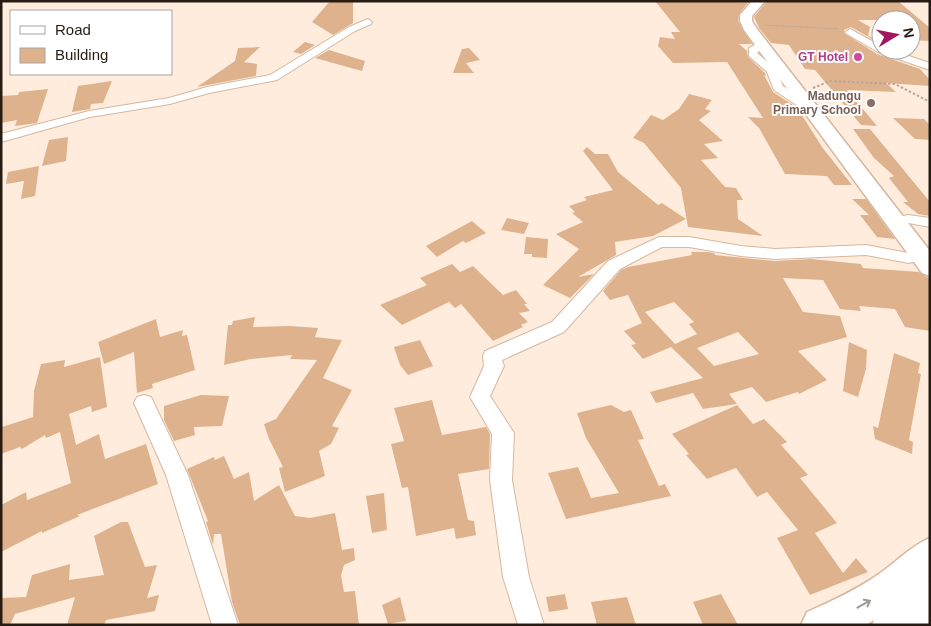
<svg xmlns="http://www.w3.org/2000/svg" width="931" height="626" viewBox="0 0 931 626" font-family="Arial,sans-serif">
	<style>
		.building { fill: #deb28d; fill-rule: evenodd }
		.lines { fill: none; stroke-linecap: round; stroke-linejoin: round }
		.minor-casing { stroke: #d5b89f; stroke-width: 2 }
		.secondary-casing { stroke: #d5b89f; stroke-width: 3 }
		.path-far1 { stroke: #b7a699; stroke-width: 1; stroke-dasharray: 2 1; stroke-linecap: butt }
		.path { stroke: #b7a699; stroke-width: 2; stroke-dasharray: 2.5 2; stroke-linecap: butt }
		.minor { fill: #fff; fill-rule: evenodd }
		.secondary { fill: #fff; fill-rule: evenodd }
		.oneway { stroke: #9e9995 }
		.hotel-dot { fill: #d1479c; stroke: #fff; stroke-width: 2 }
		.education-dot { fill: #8d6e63; stroke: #fff; stroke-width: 2 }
		.labels { text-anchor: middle; stroke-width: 4; stroke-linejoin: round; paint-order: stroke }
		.far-hotel-label { font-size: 12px; font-weight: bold; fill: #b23c85; stroke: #fff; text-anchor: end }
		.far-education-label { font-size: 12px; font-weight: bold; fill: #785e54; stroke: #fff; text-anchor: end }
	</style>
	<rect width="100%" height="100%" fill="#ffecdd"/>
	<path class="building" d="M330,1H353V23L333,35L312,22Z
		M655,1H749L739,14L738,21L752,44H739L747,51L748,57L765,73L766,76L764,75L773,92L793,105L800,112L822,147L852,185H834L827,176L785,174L759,128L748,117L763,118L727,62L673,63L658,46L660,37L675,39L671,32H680Z
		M767,1H898L930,28V41L911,40V20H858L870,27L868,36L881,41V44L851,27L844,30V33L877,54L920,69L930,80V86L886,83L896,92L847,90L877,126L861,125L815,70L805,69L789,45L771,43L759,28L754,17Z
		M305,42L315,45L301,54L293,52Z
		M260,47L244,62L257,64L256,76L197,87L235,61L238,48Z
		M469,48L480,60L466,63L474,73H453L462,49Z
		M329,50L365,61L362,71L315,58Z
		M112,81L103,103L91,104L90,109L72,112L78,86Z
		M48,89L37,123L15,126L17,120L1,123V96L18,95L19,92Z
		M689,94L712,100L705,109L711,111L699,120L723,141L704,144L718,158L701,160L725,187L736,188L743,200H737L738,219L763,236L688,227L681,188L644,143L633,138L651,115L663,120L679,109Z
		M893,118L924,119L930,125V140L915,139Z
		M853,129H870L930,202V216L918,214L903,202H908L889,178L894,176L874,158Z
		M68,137L66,161L42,166L49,140Z
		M587,147L595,154H608L618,172L658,205L662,203L686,219L653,236L615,242L616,255L578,277L594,274L570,298L543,285L579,249L556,234L583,222L572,213L575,212L569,206L587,200L584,197L613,190L583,151Z
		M39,166L35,196L21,199L24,181L6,184L8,172Z
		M852,199H866L895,239L877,237L860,215H869Z
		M507,218L529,223L524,234L501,230Z
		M472,221L486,233L466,243L463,241L437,257L426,246Z
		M526,237L548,239L547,258L532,257V254H524Z
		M691,252H707L714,253L715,255L775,261L811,259L861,264L863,268L919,272L930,279V331L905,327L895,309L859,306L861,311L840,309L823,280L783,278L803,312L840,316L847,337L798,351L827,380L799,394L798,392L766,402L752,387L729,394L737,404L703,409L693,393L656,403L650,392L703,378L671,347L643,359L631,345L636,344L624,331L642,323L628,295L610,300L603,291L621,270L628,267L692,255ZM674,302L694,322L689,324L697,334L675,344L645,312ZM738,332L759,354L714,366L697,348Z
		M452,264L460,272L473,266L503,295L516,290L527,304H524L530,311L519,313L528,322L521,325L523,327L493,341L461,304L455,308L449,302L402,325L380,305L427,285L420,278Z
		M255,317L253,327L290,326L318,328L315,337L342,340L323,378L352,390L332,426L339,428L331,444L319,451L325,476L285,492L279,468L283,467L269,439L264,424L276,419L317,360L290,359L292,355L251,359L224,365L228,325H232L233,321Z
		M156,319L160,337L183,330L182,336L187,335L195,370L152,384L153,388L137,393L134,352L104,364L98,342Z
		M420,340L433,366L408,375L400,365L394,347Z
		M849,342L867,350L866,369L858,397L843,391Z
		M894,353L920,363L918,373L921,374L909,440L913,442L912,454L875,439L873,426L878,428Z
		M100,357L107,407L92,412L91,406L69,414L76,445L99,434L105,459L146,444L158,484L77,515L80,516L42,533V531L1,552V505L26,492L27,500L71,483L60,432L46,438L45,435L22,449L20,447L1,454L2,427L33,417L34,391L41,364L65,360L64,367Z
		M201,395L229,396L222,426L194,427L195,435L174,441L164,420V406Z
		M432,400L442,435L486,427L490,434L489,469L458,474L468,520L474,521L476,535L456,539L454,528L416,536L408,487L402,488L391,444L404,441L394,408Z
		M611,405L624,412L631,410L644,439L638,440L659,486L665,484L671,496L566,519L548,473L578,467L591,498L619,493L586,438L577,413Z
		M737,405L753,424L764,419L787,442L781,445L808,475L800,478L837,523L815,533L843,573L856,558L868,572L810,595L777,538L798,530L767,492L757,497L736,468L707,479L686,455L689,454L672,434Z
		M224,456L234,479L249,472L254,501L279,485L295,516L310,518L335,513L342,550L354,548L355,560L344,565L341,575L344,592L355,591L359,625H240L232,602L221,534H214L213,545L206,522L208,521L187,469L214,457L215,460Z
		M384,493L387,530L372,533L366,496Z
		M121,522H128L145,567L157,565L147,598L159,595L155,611L106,620L104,625H67L75,597L15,614L10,625H1V598L26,597L32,575L70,564L69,580L104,575L94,536Z
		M565,594L568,609L549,612L546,597Z
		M721,594L738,625H703L693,602Z
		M400,597L406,621L388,624L382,605Z
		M627,597L636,625H597L591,602Z"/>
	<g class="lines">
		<g class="minor-casing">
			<path id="minor" d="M368,19L372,22L371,24L355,31L277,80L209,93L170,104L90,117L1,142V134L89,111L169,98L207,87L270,75L349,27Z
				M850,29L881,46V50H891L930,63V70L878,52L847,34L845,32Z
				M762,41L767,44L757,53L776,69L783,86L815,108L817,110L815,112H807L774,90L767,72L749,56V48Z
				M908,215L930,218V227L903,222L901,219L903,216Z
				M659,237H689L741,246L775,249L866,245L908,253L907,246L910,242H920L925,255L923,259L909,263L866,255L775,259L741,256L689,247H662L620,269L564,332L502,360L504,366L490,396L514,433L512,480L529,577L544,625H518L503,577L490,480L492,434L470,397L484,366L483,356L485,351L552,322L608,261Z
				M144,395L151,397L188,475L238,625H212L166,475L134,403L137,397Z"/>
		</g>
		<g class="secondary-casing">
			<path id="secondary" d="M752,1H765L752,16V21L757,29L930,251V276L922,273L744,30L740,21V15Z
				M930,538V580L927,582L930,581V622L926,625H872L874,620L866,625H801L807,612C832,601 856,590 879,574C896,562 911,546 930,538Z"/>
		</g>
		<path class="path-far1" d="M764,25L839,29"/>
		<path class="path" d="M813,88L830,81L895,84L930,102"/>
		<use href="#minor" class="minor"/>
		<use href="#secondary" class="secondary"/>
	</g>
	<defs><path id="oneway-shaft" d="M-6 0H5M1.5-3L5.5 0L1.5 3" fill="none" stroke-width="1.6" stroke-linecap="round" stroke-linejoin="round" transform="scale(1.25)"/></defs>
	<use class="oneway" href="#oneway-shaft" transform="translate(864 604) rotate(-29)"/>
	<circle class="hotel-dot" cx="858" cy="57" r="5"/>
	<circle class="education-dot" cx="871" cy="103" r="5"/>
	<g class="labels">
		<g class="far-hotel-label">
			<text x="848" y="61">GT Hotel</text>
		</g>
		<g class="far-education-label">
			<text x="861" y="100">Madungu<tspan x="861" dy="14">Primary School</tspan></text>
		</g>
	</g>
	<rect width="931" height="626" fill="none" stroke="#271c13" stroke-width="5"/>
	<rect x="10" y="10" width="162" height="65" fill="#ffffff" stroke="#a9a4a1"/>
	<rect x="20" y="26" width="25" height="8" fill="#ffffff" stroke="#a9a4a1"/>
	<text x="55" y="35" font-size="15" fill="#271c13">Road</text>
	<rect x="20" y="48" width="25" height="15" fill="#deb28d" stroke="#a9a4a1"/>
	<text x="55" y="60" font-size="15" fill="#271c13">Building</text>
	<g transform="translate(896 35) rotate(80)"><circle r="24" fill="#ffffff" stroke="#a9a4a1"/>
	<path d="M0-4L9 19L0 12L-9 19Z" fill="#a2165d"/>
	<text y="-8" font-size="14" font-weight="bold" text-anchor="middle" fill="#271c13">N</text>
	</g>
</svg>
